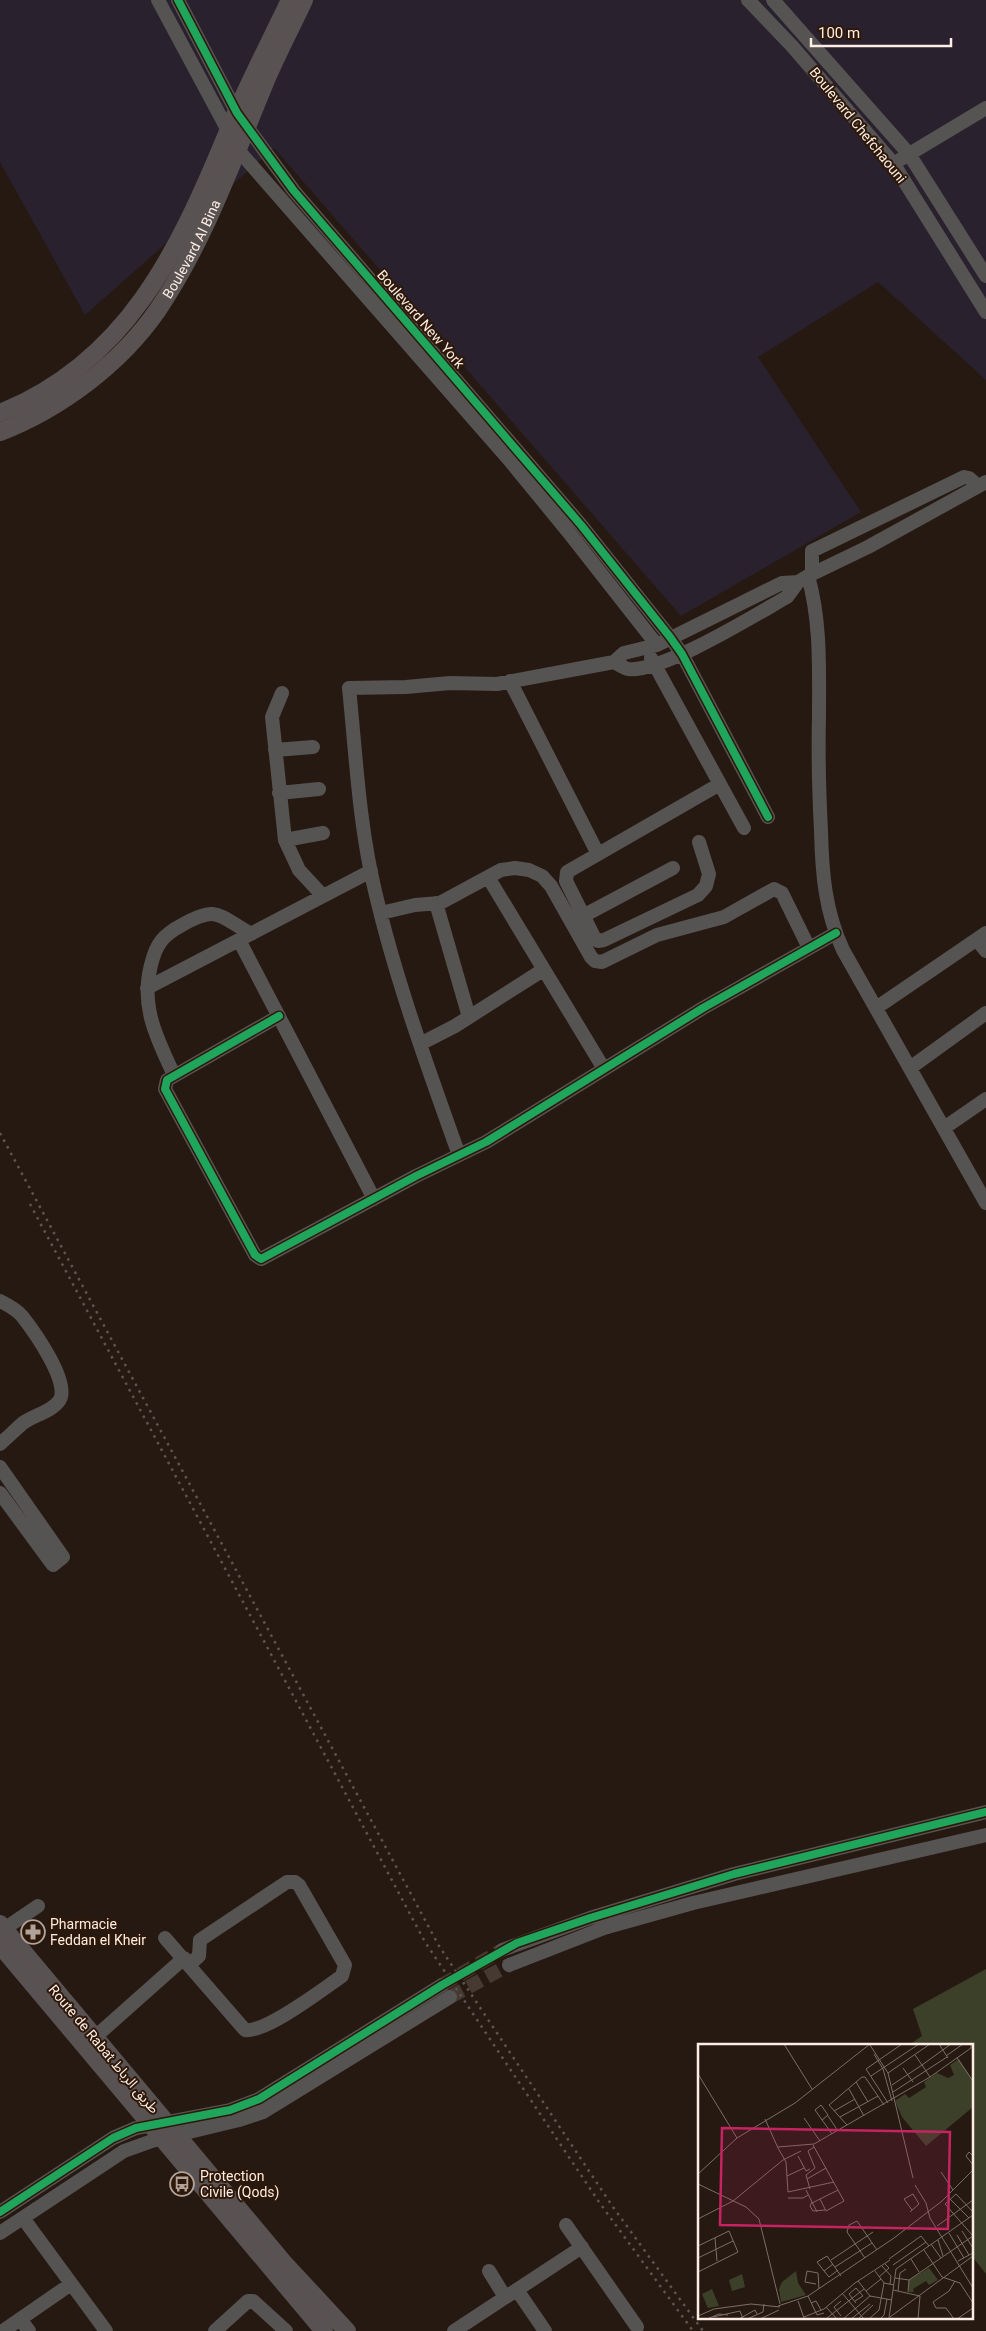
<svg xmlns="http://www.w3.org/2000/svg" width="986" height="2331" viewBox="0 0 986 2331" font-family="Roboto,'Noto Sans Arabic',sans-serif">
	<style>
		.industrial { fill: #29212d }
		.green { fill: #3c4029 }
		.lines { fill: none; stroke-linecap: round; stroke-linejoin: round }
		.minor-tunnel { stroke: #463931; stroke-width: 14; stroke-dasharray: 14 7; stroke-linecap: butt }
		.minor { stroke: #565353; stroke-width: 14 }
		.major { stroke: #595252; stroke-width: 18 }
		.rail { stroke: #5c5552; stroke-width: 2.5; stroke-dasharray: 2.5 5; stroke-linecap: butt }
		.cycleway-casing { stroke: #2e1809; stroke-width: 11 }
		.cycleway { stroke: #20a55d; stroke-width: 8 }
		.labels { text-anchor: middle; stroke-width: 4; stroke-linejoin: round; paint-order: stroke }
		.street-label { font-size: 14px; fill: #fdede4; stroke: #2e1809 }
		.poi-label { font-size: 14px; fill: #fdede4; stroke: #2e1809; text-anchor: start }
		.inset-road { fill: none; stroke: #7c6e65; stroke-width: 1 }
		.view { fill: #c52362; fill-opacity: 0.15; stroke: #c52362; stroke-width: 2.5 }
		.inset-edge { fill: none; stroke: #fdede4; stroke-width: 2.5 }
	</style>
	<rect width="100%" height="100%" fill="#261911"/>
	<path class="industrial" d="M0,0H986V380L878,282L758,357L861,512L681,616L274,148L85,315L0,162Z"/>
	<path class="green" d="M986,1969V2274L972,2256V2045H909L922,2036L913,2009Z"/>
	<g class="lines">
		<path class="minor-tunnel" d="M442,1985L502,1950
			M450,1997L509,1965"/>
		<path class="minor" d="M158,0L239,151L511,462L570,534L657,645
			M178,0L237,113L294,191L581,525L670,637L682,654L768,817
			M748,0L792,46L893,163L986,312
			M773,0L909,154L986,276
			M901,159L986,108
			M812,574V551L964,477L969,478L978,486
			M808,576C821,622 819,668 819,716C818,754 819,792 821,831C822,873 825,911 843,950L986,1203
			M651,658L744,828
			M614,662C618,664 624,668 628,669C662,673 755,615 787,597L798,582L808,576L868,547L986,482
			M510,681L598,854
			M282,693L272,717L285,840L299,870L323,896
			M275,750L313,747
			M279,793L319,789
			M285,840L323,833
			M699,842L709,874L706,886L698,895L604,940L598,941L594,937L566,881L567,872L720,784
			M488,877L604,1069
			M436,903L469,1017
			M381,913L415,905L440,903L501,870L515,868L529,870L542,876L551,886L591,957L595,961L602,962L657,935L724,917L774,889L782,893L809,948
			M583,916L673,868
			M239,940L374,1199
			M977,940L986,951
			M147,988L371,871
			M876,1008L986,933
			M279,1016L167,1080L165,1089L255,1255L261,1259L416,1176L486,1142L703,1008L836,933
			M420,1044L455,1026L543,970
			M910,1068L986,1013
			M174,1075C157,1039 140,1006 151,965C156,944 163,935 182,925C217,905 218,915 251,934
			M944,1128L986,1099
			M459,1155C428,1068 396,981 375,891C359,825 356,756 349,688L406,687L450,683L497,684L614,662L624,653L657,645L782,583L798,582
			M0,1301C8,1305 16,1309 22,1316C33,1330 72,1384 59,1401C51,1412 34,1415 23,1423C15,1430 8,1437 0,1444
			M0,1467L63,1557L53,1565L0,1493
			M4,1929L38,1906
			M165,1938L245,2030C266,2033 323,1989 342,1976L345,1965L299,1885L295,1882H287L200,1940L199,1956L189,1965
			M502,1950L590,1918L734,1874L986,1812
			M509,1965L604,1928L693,1903L986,1835
			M94,2038L184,1958
			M0,2212L113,2138L136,2128L230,2110L259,2099L442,1985
			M23,2218L106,2331
			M566,2225L637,2327
			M0,2233L124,2151L152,2141L239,2120L263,2112L450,1997
			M489,2271L505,2297
			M517,2290L545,2331
			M20,2319L29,2331
			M3,2331L71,2284
			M215,2331L248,2301H253L286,2331
			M454,2331L582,2247"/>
		<g class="major">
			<path d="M0,413C127,362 178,252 227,134C246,88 269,44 290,0"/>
			<path id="s1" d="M0,432C60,409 120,364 157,311C204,242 232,162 264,85C276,56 291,28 304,0"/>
			<path d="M0,1924L283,2262L347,2331"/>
			<path d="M0,1945L324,2331"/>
		</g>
		<path class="rail" d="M0,1133L439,1946L613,2207L703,2331
			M30,1204L425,1942L599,2202L693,2331"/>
		<g class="cycleway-casing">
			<path id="cycleway" d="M178,0L237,113L294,191L581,525L670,637L682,654L768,817
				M279,1016L167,1080L165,1089L255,1255L261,1259L416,1176L486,1142L703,1008L836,933
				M0,2212L113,2138L136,2128L230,2110L259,2099L442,1985L517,1943L590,1918L734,1874L986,1812"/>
		</g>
		<use href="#cycleway" class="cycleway"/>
	</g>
	<defs>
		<g id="pharmacy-ring" transform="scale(1.25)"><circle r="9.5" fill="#2e1809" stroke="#b2a39a" stroke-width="1.5"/><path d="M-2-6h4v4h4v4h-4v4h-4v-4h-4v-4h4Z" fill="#b2a39a"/></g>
		<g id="bus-ring" transform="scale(1.25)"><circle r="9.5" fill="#2e1809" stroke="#b2a39a" stroke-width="1.5"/><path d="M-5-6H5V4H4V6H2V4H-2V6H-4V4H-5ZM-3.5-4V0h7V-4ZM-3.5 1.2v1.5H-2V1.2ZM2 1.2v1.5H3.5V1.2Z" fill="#b2a39a"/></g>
	</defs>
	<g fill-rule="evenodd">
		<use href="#pharmacy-ring" x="33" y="1932"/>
		<use href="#bus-ring" x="182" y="2184"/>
	</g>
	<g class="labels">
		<g class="street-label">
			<text transform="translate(858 125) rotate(51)" y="5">Boulevard Chefchaouni</text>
			<text dy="5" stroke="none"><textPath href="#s1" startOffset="272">Boulevard Al Bina</textPath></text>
			<text transform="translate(421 319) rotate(49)" y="5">Boulevard New York</text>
			<text transform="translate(104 2049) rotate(50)" y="5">Route de Rabat طريق الرباط</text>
		</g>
		<g class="poi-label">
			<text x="50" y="1929">Pharmacie<tspan x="50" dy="16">Feddan el Kheir</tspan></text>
			<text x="200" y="2181">Protection<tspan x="200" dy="16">Civile (Qods)</tspan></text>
		</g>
	</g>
	<g transform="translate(698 2044)">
		<rect width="275" height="275" fill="#261911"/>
		<path d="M261,15L275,37V63L228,102L204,73L197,57L207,50L211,54L228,43L226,38L239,29L250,34L256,31L252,21ZM231,224L240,236L231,241L228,237L215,245L216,248H211V236ZM98,227L100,239L108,251L83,258L81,245L84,238ZM44,230L47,243L34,247L31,236ZM14,245L21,262L10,264L4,250Z" fill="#3c4029"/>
		<path class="inset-road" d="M86,0L114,45M241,0L250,14M172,1L190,29L215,134M176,10L185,25L194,57M217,11L224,21L253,0M248,12L265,0M259,14L275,37M205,24L215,38M190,29L232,0M0,30L39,94M173,32L221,0M158,38L170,58M194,41L224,21L232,33M151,45L166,72M195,48L249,13M190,59L168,25L204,0M136,67L157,55M130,72L140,87M142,73L180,52M106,74L122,97M67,75L80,104M124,76L130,71L123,61L117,66L134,90M149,81L131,61L164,33H167L186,61M115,101L146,157L128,167L122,155M80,103L116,100L232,33L273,4V0M80,104L88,118L90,148L136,138M100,112L108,127L112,125M275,112L271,108L268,112L275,121M243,128L255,146M0,130L39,94L97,59L172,0M89,132L106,124M109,135L128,124M0,140L48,163L61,175L82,260M217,141L228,159L232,174L275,244M112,145L108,131L117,124L110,107L116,103M108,146L119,168M90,154H105L110,151M252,155L271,174M114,158L112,162L115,167L127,166M114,159L140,146M212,168L221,160L215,150L206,155L214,166M275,168L258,150L247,160L275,192M0,175L35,157L85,116L103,107M239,182L275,156M264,187L275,204M251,189L266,214M259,191L271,211M17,194L19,217M240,196L245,212M233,200L243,214M0,202L31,187L40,208L0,228M226,206L244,233L262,239L275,259M0,214L35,197M167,214L149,188L151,181L159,177L179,206M191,215L223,192L231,202M213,215L221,228M133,216L175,188M260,217L275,209M135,220L126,227L131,233L140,226M195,221L228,198M184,222L193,232L192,240M137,223L174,199M126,227L119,218L129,212L143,232M177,227L186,239L196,241M181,233L191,224L187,220M197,234L211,236L210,248M211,236L275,192M160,237L172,252L194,256M118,240L107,238L109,227L120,229L121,245M195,246L222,252L220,275M168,247L183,235M200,247L202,229L208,225M144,249L166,275M110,252L119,271L126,269M100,257L106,274M157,257L165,252L158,244L151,250L154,254L158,259M113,259L118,257L123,266M80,262L110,252L196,194L244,157L275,126M128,263L139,275M0,272L16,265L53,260L82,263M143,272L136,263L143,257M15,273L42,267L45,275M106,273L126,265L157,239L192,216M192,273L275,212M129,274L166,245M191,274L198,225L275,171M9,275L21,270L30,271M41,275L57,266L59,270M49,275L65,268L66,260M62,275L81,266M145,275L172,252M153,275L172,260M160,275L175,261M171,275L181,266L186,239M182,275L186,271L189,255M256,275L248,264H238L235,258L251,247L257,237M259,275L275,264"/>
		<path class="view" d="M24,84L252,88L250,185L22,181Z"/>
		<rect width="275" height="275" class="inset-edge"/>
	</g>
	<path d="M811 38v8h140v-8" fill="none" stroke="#fdede4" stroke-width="2.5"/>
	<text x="818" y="38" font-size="15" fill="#fdede4" stroke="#2e1809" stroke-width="4" paint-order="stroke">100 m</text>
</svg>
